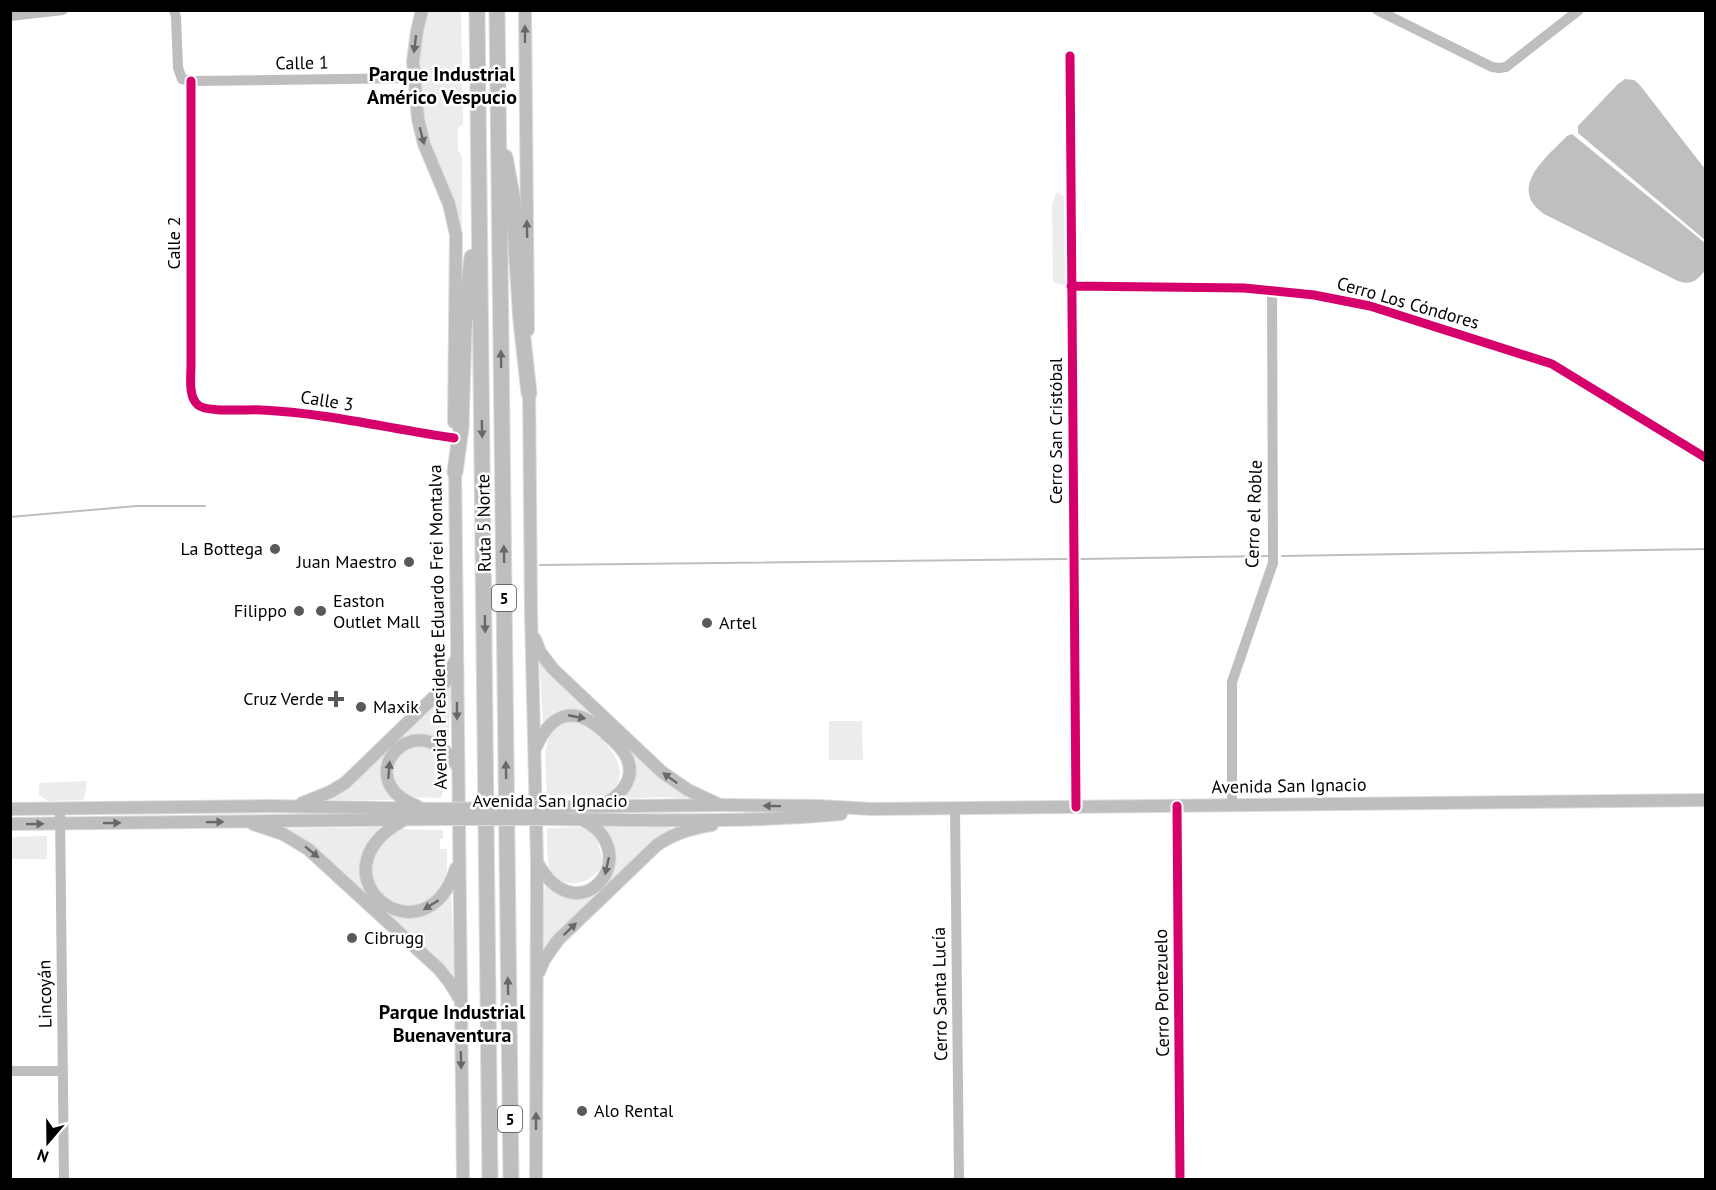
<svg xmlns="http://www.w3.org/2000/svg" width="1716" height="1190" viewBox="0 0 1716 1190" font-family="'PT Sans',sans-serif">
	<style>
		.green { fill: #ececec }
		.water { fill: #bfbfbf }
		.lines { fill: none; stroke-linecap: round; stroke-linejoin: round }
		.stream { stroke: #bfbfbf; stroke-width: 2 }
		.major-casing { stroke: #dbdbdb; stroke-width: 14 }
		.highway-casing { stroke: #dbdbdb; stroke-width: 17 }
		.minor { stroke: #bebebe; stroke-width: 10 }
		.major { stroke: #bebebe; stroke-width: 12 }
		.highway { stroke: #bebebe; stroke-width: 15 }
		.major-bridge-casing { stroke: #dbdbdb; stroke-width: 14; stroke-linecap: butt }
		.major-bridge { stroke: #bebebe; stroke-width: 12 }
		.cycleway-casing { stroke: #fff; stroke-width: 13 }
		.cycleway { stroke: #d6006c; stroke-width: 9 }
		.oneway { fill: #686868 }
		.poi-dot { fill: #595959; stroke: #fff; stroke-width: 2 }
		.labels { text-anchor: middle; stroke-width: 5; stroke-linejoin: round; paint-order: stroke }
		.shield { fill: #fff; stroke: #4c4c4c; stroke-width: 1.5 }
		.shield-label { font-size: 16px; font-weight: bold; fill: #000 }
		.street-label { font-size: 18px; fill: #000; stroke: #fff }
		.poi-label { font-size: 18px; fill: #000; stroke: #fff; text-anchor: start }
		.neighbourhood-label { font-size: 20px; font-weight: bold; fill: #000; stroke: #fff }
	</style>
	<rect width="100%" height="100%" fill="#fff"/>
	<path class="green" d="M427,11H461L463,124L458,128V150L462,157V226L459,227L425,125L419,67L420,36Z
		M1058,192L1064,196L1065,284C1061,285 1056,284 1053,281L1052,206L1055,195Z
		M539,656L693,799L665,797L623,799C631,788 639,774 634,760C631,750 622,742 614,735C593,714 569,695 543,722Z
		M452,682L448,748C434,732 413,732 397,743L386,787L392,800H329V798Z
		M829,721H862L863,760H829Z
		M571,722C596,724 647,778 602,796L547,795C547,770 536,726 571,722Z
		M411,745L431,747L443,757L447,780L441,798L410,797L394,784C394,762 393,759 411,745Z
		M87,781L84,800L48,801L39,795V783Z
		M599,826H668L672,830L544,953H541L545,882L555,891L568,897L611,874C617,853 609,844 599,826Z
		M381,827C331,873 388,944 438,907C443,904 447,898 451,894L456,984L281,829Z
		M583,827L598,839C597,849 605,856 601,866C592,887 555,891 549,866C546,855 548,840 547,828Z
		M397,829L443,830V839H440V849H447C447,886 450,886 420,908L387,902L371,880V854Z
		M47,836V859H11V837Z"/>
	<path class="water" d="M1625,79L1634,80L1639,84L1705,169V240L1578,133V126L1618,84Z
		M1572,134L1705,243V270C1698,280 1691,286 1678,281L1544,214C1506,188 1548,156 1567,136Z"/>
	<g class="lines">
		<path class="stream" d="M10,517L137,506H205
			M1282,556L1706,549
			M1081,559L1268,556
			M540,565L1067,559"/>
		<g class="major-casing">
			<path id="major" d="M422,10L417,31L413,61L418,119L424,144L449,204L456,235L454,422
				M525,10L528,330
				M529,384L531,613L537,862L536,1180
				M455,463L463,1180
				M535,639L540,652L553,669L662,772L688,790L718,804
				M536,747C553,709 578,706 607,735C614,741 622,748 626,756C638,779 619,798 599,806
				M302,803L330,792L345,783L436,695L447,679L455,661
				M417,806C346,779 417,700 457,766
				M549,807L722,805L818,806L872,809L1706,800
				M10,809L267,806L440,809
				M550,819C647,820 745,823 841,814
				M402,821C307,875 425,967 456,868
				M10,824L440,819
				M253,824L283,834L308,849L439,969L450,983L459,998
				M538,864C580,937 647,853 583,820
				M539,972L544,960L558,940L657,845C674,833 691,828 712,825"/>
		</g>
		<g class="highway-casing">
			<path id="highway" d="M477,10L490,1180
				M497,10L511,1180
				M505,157L513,201L521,321L529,393
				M455,472L461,428L464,328L472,257"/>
		</g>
		<path class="minor" d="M174,10L176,17L178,68L182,79L191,81L414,78
			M1377,10L1492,67L1499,68L1506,67L1579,10
			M10,16L63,10
			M1070,56L1076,807
			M191,81V365C191,377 188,397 198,405C207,413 249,409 262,410C326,413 391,429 454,438
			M1071,286L1244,288L1314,295L1370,306L1552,364L1706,458
			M1232,805V682L1273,563L1272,290
			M1177,806L1180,1180
			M60,809L64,1180
			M955,809L959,1180
			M10,1071H63"/>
		<use href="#major" class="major"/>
		<use href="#highway" class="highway"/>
		<g class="major-bridge-casing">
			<path id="major-bridge" d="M440,809L549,807
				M440,819H550"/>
		</g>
		<use href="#major-bridge" class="major-bridge"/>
		<g class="cycleway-casing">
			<path id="cycleway" d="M1070,56L1076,807
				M191,81V365C191,377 188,397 198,405C207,413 249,409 262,410C326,413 391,429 454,438
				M1071,286L1244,288L1314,295L1370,306L1552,364L1706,458
				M1177,806L1180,1180"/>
		</g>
		<use href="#cycleway" class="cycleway"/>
	</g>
	<defs><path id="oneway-solid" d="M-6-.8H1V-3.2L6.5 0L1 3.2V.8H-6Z" transform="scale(1.5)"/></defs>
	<g class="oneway">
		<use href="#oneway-solid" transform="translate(525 34) rotate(-90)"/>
		<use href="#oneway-solid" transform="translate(415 44) rotate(97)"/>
		<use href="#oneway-solid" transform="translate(422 136) rotate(75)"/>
		<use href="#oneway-solid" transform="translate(527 229) rotate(-91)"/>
		<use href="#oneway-solid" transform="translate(501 359) rotate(-91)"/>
		<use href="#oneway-solid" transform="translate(482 429) rotate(89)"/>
		<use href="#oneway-solid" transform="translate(504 554) rotate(-91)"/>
		<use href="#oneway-solid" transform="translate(485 624) rotate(89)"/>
		<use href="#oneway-solid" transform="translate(457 711) rotate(90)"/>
		<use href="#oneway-solid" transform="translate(577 717) rotate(11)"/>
		<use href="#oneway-solid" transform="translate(389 770) rotate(-85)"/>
		<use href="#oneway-solid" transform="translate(506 770) rotate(-91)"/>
		<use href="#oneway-solid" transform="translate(670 778) rotate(-144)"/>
		<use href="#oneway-solid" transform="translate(772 806) rotate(-179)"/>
		<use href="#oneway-solid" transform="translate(215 822) rotate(-1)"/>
		<use href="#oneway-solid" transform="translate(112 823) rotate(-1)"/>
		<use href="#oneway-solid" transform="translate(35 824) rotate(-1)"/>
		<use href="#oneway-solid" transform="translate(312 852) rotate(39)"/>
		<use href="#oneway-solid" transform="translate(607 866) rotate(103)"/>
		<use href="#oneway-solid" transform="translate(431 905) rotate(148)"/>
		<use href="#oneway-solid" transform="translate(570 929) rotate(-44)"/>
		<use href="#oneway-solid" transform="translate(508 986) rotate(-91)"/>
		<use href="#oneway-solid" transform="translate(461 1060) rotate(89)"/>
		<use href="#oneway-solid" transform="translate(536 1121) rotate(-90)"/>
	</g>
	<g class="poi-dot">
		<circle cx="275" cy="549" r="6"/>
		<circle cx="409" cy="562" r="6"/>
		<circle cx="299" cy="611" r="6"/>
		<circle cx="321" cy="611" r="6"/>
		<circle cx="707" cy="623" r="6"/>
		<path d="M333 690h6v6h6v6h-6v6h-6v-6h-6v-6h6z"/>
		<circle cx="361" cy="707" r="6"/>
		<circle cx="352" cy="938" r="6"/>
		<circle cx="582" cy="1111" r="6"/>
	</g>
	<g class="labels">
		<g class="shield">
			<rect x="492" y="585" width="24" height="26" rx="4.5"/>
			<rect x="498" y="1106" width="24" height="26" rx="4.5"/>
		</g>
		<g class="shield-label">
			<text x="504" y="604">5</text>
			<text x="510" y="1125">5</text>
		</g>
		<g class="street-label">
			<text transform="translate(302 63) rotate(-1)" y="6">Calle 1</text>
			<text transform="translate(174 243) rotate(-90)" y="6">Calle 2</text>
			<text transform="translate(1408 303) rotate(16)" y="6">Cerro Los Cóndores</text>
			<text transform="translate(327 401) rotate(9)" y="6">Calle 3</text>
			<text transform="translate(1056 431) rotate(-90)" y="6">Cerro San Cristóbal</text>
			<text transform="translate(1254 514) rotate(-88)" y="6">Cerro el Roble</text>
			<text transform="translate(484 523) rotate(-91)" y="6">Ruta 5 Norte</text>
			<text transform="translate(438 627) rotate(-91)" y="6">Avenida Presidente Eduardo Frei Montalva</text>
			<text transform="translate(1289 786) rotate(-1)" y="6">Avenida San Ignacio</text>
			<text x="550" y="807">Avenida San Ignacio</text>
			<text transform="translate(1162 993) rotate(-91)" y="6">Cerro Portezuelo</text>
			<text transform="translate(45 994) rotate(-91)" y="6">Lincoyán</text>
			<text transform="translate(940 994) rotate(-91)" y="6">Cerro Santa Lucía</text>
		</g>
		<g class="poi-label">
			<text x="263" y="555" text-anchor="end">La Bottega</text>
			<text x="397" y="568" text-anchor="end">Juan Maestro</text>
			<text x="333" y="607">Easton<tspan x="333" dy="21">Outlet Mall</tspan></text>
			<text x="287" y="617" text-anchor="end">Filippo</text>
			<text x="719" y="629">Artel</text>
			<text x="324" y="705" text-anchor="end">Cruz Verde</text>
			<text x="373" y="713">Maxik</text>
			<text x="364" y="944">Cibrugg</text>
			<text x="594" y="1117">Alo Rental</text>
		</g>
		<g class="neighbourhood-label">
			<text x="442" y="81">Parque Industrial<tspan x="442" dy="23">Américo Vespucio</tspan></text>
			<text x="452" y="1019">Parque Industrial<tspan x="452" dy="23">Buenaventura</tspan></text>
		</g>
	</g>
	<rect width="1716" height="1190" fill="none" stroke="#000000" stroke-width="24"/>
	<g transform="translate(48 1142) rotate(200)" stroke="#ffffff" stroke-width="4.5" paint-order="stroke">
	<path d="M0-4.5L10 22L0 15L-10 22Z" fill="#000000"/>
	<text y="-9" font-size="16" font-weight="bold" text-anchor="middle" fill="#000000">N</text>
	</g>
</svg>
